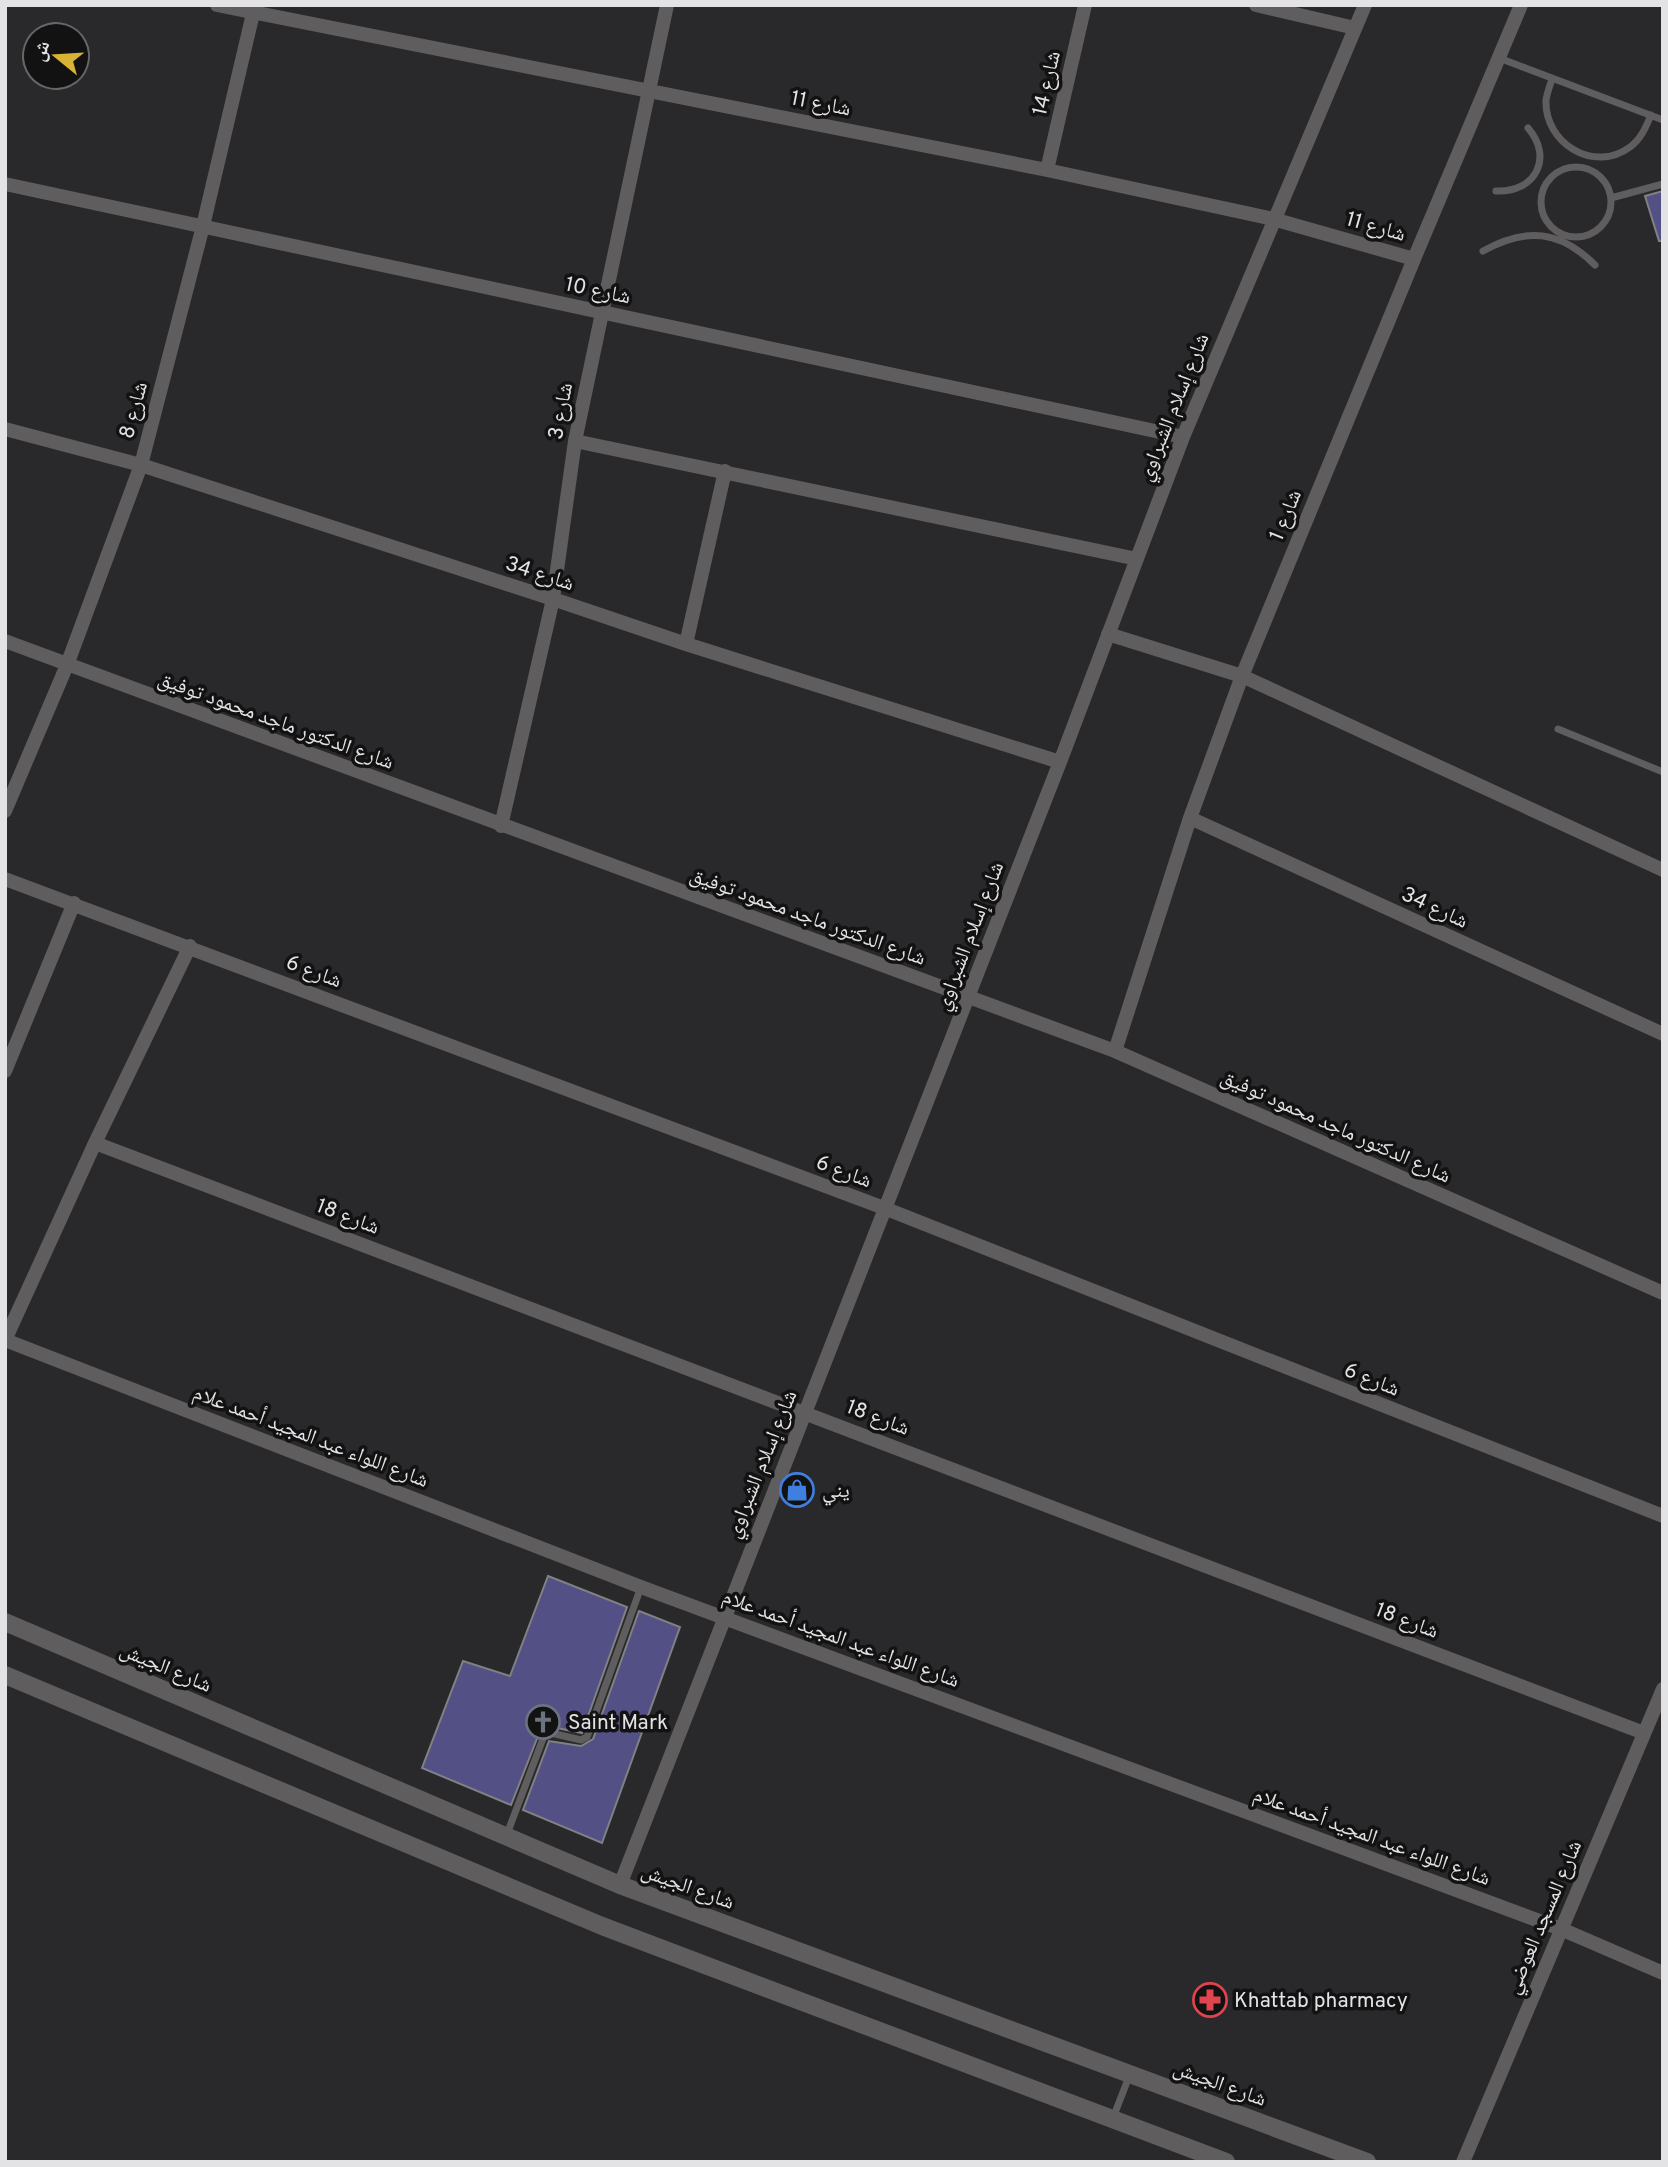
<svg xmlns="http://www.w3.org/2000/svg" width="1668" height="2167" viewBox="0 0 1668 2167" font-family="Overpass,'Noto Naskh Arabic',sans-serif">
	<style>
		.building { fill: #535085; stroke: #818184; stroke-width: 2 }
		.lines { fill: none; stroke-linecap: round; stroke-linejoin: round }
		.service { stroke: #5f5d5d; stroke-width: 7 }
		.minor { stroke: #5f5d5d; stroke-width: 14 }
		.tertiary { stroke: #5f5d5d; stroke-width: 18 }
		.labels { text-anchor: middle; stroke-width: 7; stroke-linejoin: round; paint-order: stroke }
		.street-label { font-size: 21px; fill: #e3e3e5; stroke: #121213 }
		.poi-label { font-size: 21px; fill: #e3e3e5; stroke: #121213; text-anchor: start }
	</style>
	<rect width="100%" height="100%" fill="#29292c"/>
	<path class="building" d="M1663,191V241H1659L1645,196Z
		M548,1576L627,1607L582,1733L552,1727L540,1731L511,1805L422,1768L463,1661L510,1676Z
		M639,1611L680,1627L602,1843L523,1810L549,1741L581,1746L593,1739Z"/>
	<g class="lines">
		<path class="service" d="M1499,58L1663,120
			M1552,79C1550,85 1547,93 1546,100C1544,143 1594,174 1630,147C1641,139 1646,127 1651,115
			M1541 202a35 35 0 1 1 70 0a35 35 0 1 1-70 0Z
			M1496,191C1535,193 1554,158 1528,128
			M1611,198L1663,184
			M1483,251C1526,227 1560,230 1595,265
			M1558,729L1663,772
			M507,1834L544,1736L551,1733L581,1740L587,1737L641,1587
			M1113,2118L1130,2074"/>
		<path class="minor" d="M217,5L1047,170L1273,219L1414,259
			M1256,5L1355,28
			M1047,170L1085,5
			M5,184L1183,437
			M5,429L141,465L553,599L686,644L1060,762
			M575,441L1137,559
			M1108,634L1242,676L1663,870
			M5,641L1115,1051L1663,1293
			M686,644L725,471
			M5,811L67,665L141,465L203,226L255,5
			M1190,818L1663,1034
			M501,826L553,599L575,441L667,5
			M5,879L884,1208L1663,1516
			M190,946L95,1143L5,1340L641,1587L1561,1929L1663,1973
			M1115,1051L1190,818L1242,676L1414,259L1521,5
			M5,1071L74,903
			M95,1143L1644,1733
			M620,1885L1060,762L1183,437L1365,5
			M1463,2162L1663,1689"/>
		<path class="tertiary" d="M5,1622L620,1885L1367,2162
			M5,1675L602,1926L1226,2162"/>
	</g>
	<defs>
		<g id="shop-ring" transform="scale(1.75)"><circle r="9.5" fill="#121213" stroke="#3f7fe0" stroke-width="1.5"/><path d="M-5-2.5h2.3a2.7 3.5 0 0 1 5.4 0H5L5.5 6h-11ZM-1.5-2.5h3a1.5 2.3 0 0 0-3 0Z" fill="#3f7fe0"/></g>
		<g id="church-ring" transform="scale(1.75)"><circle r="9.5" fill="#121213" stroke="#6b7280" stroke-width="1.5"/><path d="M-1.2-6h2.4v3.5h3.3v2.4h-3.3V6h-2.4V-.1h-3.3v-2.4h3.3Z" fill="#6b7280"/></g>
		<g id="pharmacy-ring" transform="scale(1.75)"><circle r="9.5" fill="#121213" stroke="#e0444e" stroke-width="1.5"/><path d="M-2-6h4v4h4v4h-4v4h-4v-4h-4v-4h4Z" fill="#e0444e"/></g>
	</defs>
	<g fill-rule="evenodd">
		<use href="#shop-ring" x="797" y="1490"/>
		<use href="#church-ring" x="543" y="1722"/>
		<use href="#pharmacy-ring" x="1210" y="2000"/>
	</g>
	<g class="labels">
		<g class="street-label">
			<text transform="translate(1046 83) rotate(-77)" y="7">شارع 14</text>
			<text transform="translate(821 103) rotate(11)" y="7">شارع 11</text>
			<text transform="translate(1376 226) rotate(16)" y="7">شارع 11</text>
			<text transform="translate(598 290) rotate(12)" y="7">شارع 10</text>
			<text transform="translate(1173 407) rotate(-68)" y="7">شارع إسلام الشبراوي</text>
			<text transform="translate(133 410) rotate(-75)" y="7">شارع 8</text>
			<text transform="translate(560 411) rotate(-79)" y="7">شارع 3</text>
			<text transform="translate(1285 515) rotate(-68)" y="7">شارع 1</text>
			<text transform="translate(540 573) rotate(18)" y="7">شارع 34</text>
			<text transform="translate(276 720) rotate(20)" y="7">شارع الدكتور ماجد محمود توفيق</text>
			<text transform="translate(1435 907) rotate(25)" y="7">شارع 34</text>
			<text transform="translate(808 916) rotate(20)" y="7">شارع الدكتور ماجد محمود توفيق</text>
			<text transform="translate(969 936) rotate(-69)" y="7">شارع إسلام الشبراوي</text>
			<text transform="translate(314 971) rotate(21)" y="7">شارع 6</text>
			<text transform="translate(1336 1126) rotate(24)" y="7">شارع الدكتور ماجد محمود توفيق</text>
			<text transform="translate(844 1171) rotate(21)" y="7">شارع 6</text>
			<text transform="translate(348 1216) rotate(21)" y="7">شارع 18</text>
			<text transform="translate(1372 1379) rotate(22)" y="7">شارع 6</text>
			<text transform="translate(878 1417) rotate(21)" y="7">شارع 18</text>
			<text transform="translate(311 1436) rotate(21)" y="7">شارع اللواء عبد المجيد أحمد علام</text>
			<text transform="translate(761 1464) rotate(-68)" y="7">شارع إسلام الشبراوي</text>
			<text transform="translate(1407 1620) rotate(21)" y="7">شارع 18</text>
			<text transform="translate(841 1638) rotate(20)" y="7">شارع اللواء عبد المجيد أحمد علام</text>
			<text transform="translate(166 1667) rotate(23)" y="7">شارع الجيش</text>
			<text transform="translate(1372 1836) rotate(20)" y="7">شارع اللواء عبد المجيد أحمد علام</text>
			<text transform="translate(688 1886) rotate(20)" y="7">شارع الجيش</text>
			<text transform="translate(1543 1917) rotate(-67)" y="7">شارع المسجد العوضي</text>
			<text transform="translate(1220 2083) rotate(20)" y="7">شارع الجيش</text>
		</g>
		<g class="poi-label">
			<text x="822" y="1497">يني</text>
			<text x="568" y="1729">Saint Mark</text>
			<text x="1234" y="2007">Khattab pharmacy</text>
		</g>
	</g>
	<rect width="1668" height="2167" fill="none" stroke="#e3e3e5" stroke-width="14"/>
	<g transform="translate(56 56) rotate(288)"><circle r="33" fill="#121213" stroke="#666667" stroke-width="2"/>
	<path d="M0-5L12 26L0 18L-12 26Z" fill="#d9b334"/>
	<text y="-10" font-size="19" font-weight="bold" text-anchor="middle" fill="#e3e3e5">ش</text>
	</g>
</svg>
